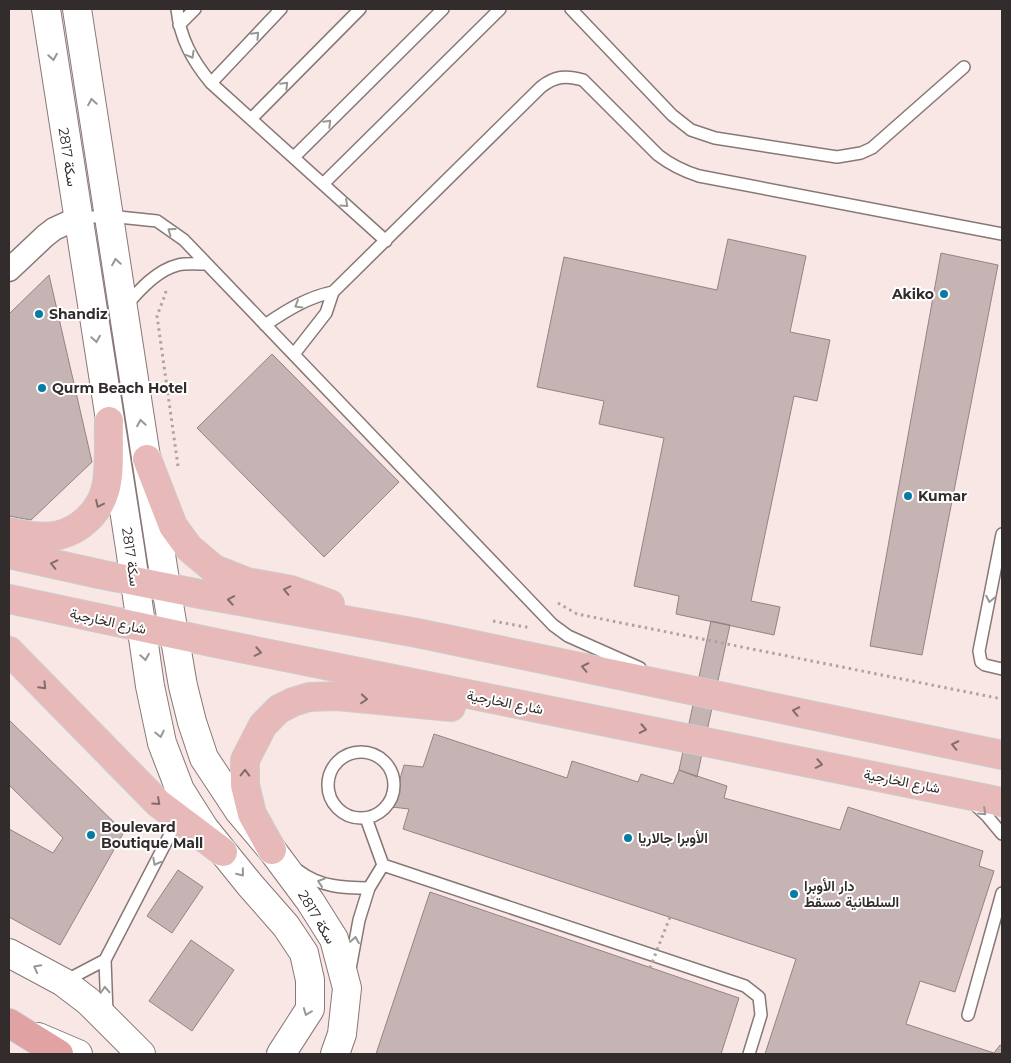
<svg xmlns="http://www.w3.org/2000/svg" width="1011" height="1063" viewBox="0 0 1011 1063" font-family="Montserrat,Vazirmatn,sans-serif">
	<style>
		.building { fill: #c5b4b3; stroke: #948383 }
		.lines { fill: none; stroke-linecap: round; stroke-linejoin: round }
		.service-casing { stroke: #877; stroke-width: 14 }
		.minor-casing { stroke: #877; stroke-width: 25 }
		.tertiary-casing { stroke: #877; stroke-width: 30 }
		.primary-casing { stroke: #cecccc; stroke-width: 30 }
		.trunk-casing { stroke: #cecccc; stroke-width: 30 }
		.path { stroke: #afa2a1; stroke-width: 3; stroke-dasharray: 2.5 4; stroke-linecap: butt }
		.service { stroke: #fff; stroke-width: 11 }
		.minor { stroke: #fff; stroke-width: 22 }
		.tertiary { stroke: #fff; stroke-width: 28 }
		.primary { stroke: #e8b9b9; stroke-width: 28 }
		.trunk { stroke: #e0a2a2; stroke-width: 28 }
		.path-bridge { stroke: #afa2a1; stroke-width: 3; stroke-dasharray: 2.5 4; stroke-linecap: butt }
		.oneway { stroke: #999696 }
		.oneway2 { stroke: #846b6b }
		.poi-dot { fill: #057ca4; stroke: #fff; stroke-width: 2 }
		.labels { text-anchor: middle; stroke-width: 4; stroke-linejoin: round; paint-order: stroke }
		.street-label { font-size: 14px; fill: #332c2c; stroke: #fff }
		.poi-label { font-size: 14px; font-weight: bold; fill: #332c2c; stroke: #fff; text-anchor: start }
	</style>
	<rect width="100%" height="100%" fill="#f9e7e6"/>
	<path class="building" d="M728,239L806,256L790,332L830,340L817,401L794,396L751,601L780,607L774,635L676,614L679,596L634,586L664,438L599,424L604,401L537,387L564,257L717,290Z
		M941,253L998,265L922,655L870,646Z
		M49,275L92,462L31,520L9,516V314Z
		M272,354L399,482L324,557L197,428Z
		M711,621L730,625L697,777L679,770Z
		M9,720L124,832L60,945L9,917V829L53,853L63,838L9,785Z
		M434,734L567,778L572,761L638,782L641,774L673,784L679,770L727,786L724,798L840,830L848,807L983,851L979,866L994,871L955,992L920,981L906,1024L994,1053L1000,1045L1002,1046V1054H765L796,959L403,829L409,809L392,807L404,765L423,767Z
		M178,870L203,887L172,933L147,916Z
		M430,892L739,998L721,1054H376Z
		M191,940L234,970L192,1031L149,1001Z"/>
	<g class="lines">
		<g class="service-casing">
			<path id="service" d="M177,9C180,38 192,60 211,83L386,241
				M571,9L672,115L691,130L715,138L837,157L861,153L872,148L964,67
				M179,25L195,9
				M211,83L281,9
				M251,119L360,9
				M294,157L443,9
				M323,184L500,9
				M78,218L109,216L157,221L184,240L553,625L568,636L640,668
				M126,306C139,290 157,270 178,265C186,263 198,264 206,264
				M265,325C287,310 308,297 333,292
				M294,354L326,313L333,292L541,87C555,76 566,75 583,80L658,155C671,165 683,171 699,176L1002,234
				M1002,534L979,651L981,662L985,665L1002,669
				M328 785a33 33 0 1 1 66 0a33 33 0 1 1-66 0Z
				M972,802L987,816L1002,834
				M383,865L745,986L759,997L761,1015L749,1054
				M299,871C320,887 344,888 369,888
				M350,969L359,920L369,888L383,865L366,818
				M65,981L105,960
				M107,1014L105,960L178,819
				M968,1015L1002,893"/>
		</g>
		<g class="minor-casing">
			<path id="minor" d="M9,270L45,236L54,229L78,218"/>
		</g>
		<g class="tertiary-casing">
			<path id="tertiary" d="M46,9L130,548L150,686L162,743L180,790L204,828L250,885L286,926L304,953L310,980V1009L281,1054
				M77,9L166,587L183,686L192,722L204,758L239,811L272,850L310,901L334,939L347,988L342,1034L335,1054
				M9,953L63,982L88,1001L141,1054
				M38,1037L78,1054"/>
		</g>
		<g class="primary-casing">
			<path id="primary" d="M147,459L173,526L189,548L214,569L247,582L291,590L330,604
				M9,532C24,535 43,539 59,535C80,530 99,512 105,491C111,472 108,442 109,421
				M9,554L99,574L200,594L417,633L1002,755
				M9,599L211,642L1002,802
				M9,651L158,803L223,852
				M272,850L252,814L245,785V760L263,725L279,709L293,702L309,697L338,696L451,707"/>
		</g>
		<g class="trunk-casing">
			<path id="trunk" d="M9,1023L59,1054"/>
		</g>
		<path class="path" d="M166,291L165,295L157,316L178,466
			M558,603L577,614L1002,699
			M493,621L531,628"/>
		<use href="#service" class="service"/>
		<use href="#minor" class="minor"/>
		<use href="#tertiary" class="tertiary"/>
		<use href="#primary" class="primary"/>
		<use href="#trunk" class="trunk"/>
		<path class="path-bridge" d="M650,968L670,917"/>
	</g>
	<defs><path id="oneway-chevron" d="M-2-3.5L2.5 0L-2 3.5" fill="none" stroke-width="1.6" stroke-linecap="round" stroke-linejoin="round" transform="scale(1.25)"/></defs>
	<g class="oneway">
		<use href="#oneway-chevron" transform="translate(256 35) rotate(-46)"/>
		<use href="#oneway-chevron" transform="translate(191 55) rotate(61)"/>
		<use href="#oneway-chevron" transform="translate(53 57) rotate(81)"/>
		<use href="#oneway-chevron" transform="translate(285 85) rotate(-45)"/>
		<use href="#oneway-chevron" transform="translate(92 102) rotate(-99)"/>
		<use href="#oneway-chevron" transform="translate(328 123) rotate(-45)"/>
		<use href="#oneway-chevron" transform="translate(345 204) rotate(42)"/>
		<use href="#oneway-chevron" transform="translate(171 231) rotate(-144)"/>
		<use href="#oneway-chevron" transform="translate(116 262) rotate(-99)"/>
		<use href="#oneway-chevron" transform="translate(298 305) rotate(150)"/>
		<use href="#oneway-chevron" transform="translate(96 339) rotate(81)"/>
		<use href="#oneway-chevron" transform="translate(141 423) rotate(-99)"/>
		<use href="#oneway-chevron" transform="translate(990 599) rotate(101)"/>
		<use href="#oneway-chevron" transform="translate(145 657) rotate(81)"/>
		<use href="#oneway-chevron" transform="translate(160 734) rotate(78)"/>
		<use href="#oneway-chevron" transform="translate(983 812) rotate(43)"/>
		<use href="#oneway-chevron" transform="translate(156 862) rotate(118)"/>
		<use href="#oneway-chevron" transform="translate(241 873) rotate(51)"/>
		<use href="#oneway-chevron" transform="translate(321 882) rotate(-162)"/>
		<use href="#oneway-chevron" transform="translate(355 940) rotate(-81)"/>
		<use href="#oneway-chevron" transform="translate(37 968) rotate(-152)"/>
		<use href="#oneway-chevron" transform="translate(105 990) rotate(-93)"/>
		<use href="#oneway-chevron" transform="translate(307 1012) rotate(111)"/>
	</g>
	<g class="oneway2">
		<use href="#oneway-chevron" transform="translate(99 504) rotate(115)"/>
		<use href="#oneway-chevron" transform="translate(54 564) rotate(-167)"/>
		<use href="#oneway-chevron" transform="translate(287 590) rotate(-167)"/>
		<use href="#oneway-chevron" transform="translate(231 600) rotate(-170)"/>
		<use href="#oneway-chevron" transform="translate(258 652) rotate(11)"/>
		<use href="#oneway-chevron" transform="translate(585 667) rotate(-168)"/>
		<use href="#oneway-chevron" transform="translate(43 686) rotate(46)"/>
		<use href="#oneway-chevron" transform="translate(364 699) rotate(5)"/>
		<use href="#oneway-chevron" transform="translate(796 711) rotate(-168)"/>
		<use href="#oneway-chevron" transform="translate(643 729) rotate(11)"/>
		<use href="#oneway-chevron" transform="translate(955 745) rotate(-168)"/>
		<use href="#oneway-chevron" transform="translate(819 764) rotate(11)"/>
		<use href="#oneway-chevron" transform="translate(245 773) rotate(-89)"/>
		<use href="#oneway-chevron" transform="translate(157 802) rotate(42)"/>
	</g>
	<g class="poi-dot">
		<circle cx="944" cy="294" r="5"/>
		<circle cx="39" cy="314" r="5"/>
		<circle cx="42" cy="388" r="5"/>
		<circle cx="908" cy="496" r="5"/>
		<circle cx="91" cy="835" r="5"/>
		<circle cx="628" cy="838" r="5"/>
		<circle cx="794" cy="894" r="5"/>
	</g>
	<g class="labels">
		<g class="street-label">
			<text transform="translate(68 157) rotate(81)" y="5">سكة 2817</text>
			<text transform="translate(131 557) rotate(82)" y="5">سكة 2817</text>
			<text transform="translate(108 621) rotate(12)" y="5">شارع الخارجية</text>
			<text transform="translate(505 702) rotate(11)" y="5">شارع الخارجية</text>
			<text transform="translate(902 781) rotate(11)" y="5">شارع الخارجية</text>
			<text transform="translate(317 917) rotate(59)" y="5">سكة 2817</text>
		</g>
		<g class="poi-label">
			<text x="934" y="299" text-anchor="end">Akiko</text>
			<text x="49" y="319">Shandiz</text>
			<text x="52" y="393">Qurm Beach Hotel</text>
			<text x="918" y="501">Kumar</text>
			<text x="101" y="832">Boulevard<tspan x="101" dy="16">Boutique Mall</tspan></text>
			<text x="638" y="843">الأوبرا جالاريا</text>
			<text x="804" y="891">دار الأوبرا<tspan x="804" dy="16">السلطانية مسقط</tspan></text>
		</g>
	</g>
	<rect width="1011" height="1063" fill="none" stroke="#332c2c" stroke-width="20"/>
</svg>
